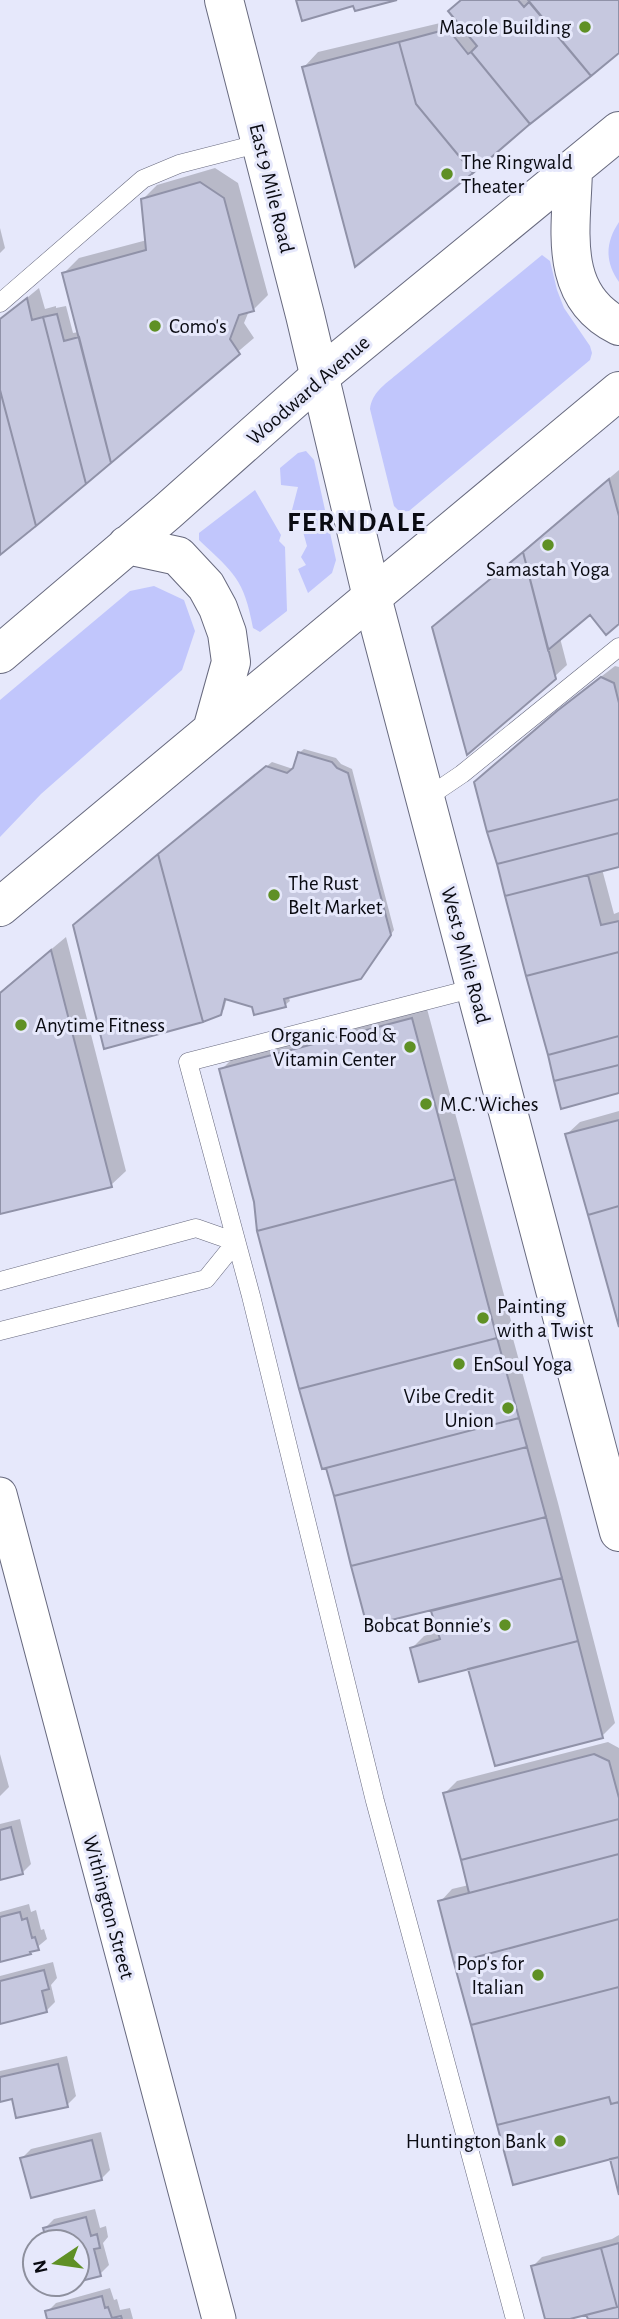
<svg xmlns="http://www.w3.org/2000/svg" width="619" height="2319" viewBox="0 0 619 2319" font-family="'Alegreya Sans',sans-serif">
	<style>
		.green { fill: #c1c6fc }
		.shadow { fill: #0003 }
		.building { fill: #c6c8df; stroke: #9092a8; stroke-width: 2 }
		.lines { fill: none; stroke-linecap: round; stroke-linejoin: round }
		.service-casing { stroke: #67697e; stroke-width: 19 }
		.minor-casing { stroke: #67697e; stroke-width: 35 }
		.secondary-casing { stroke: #67697e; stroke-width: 40 }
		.primary-casing { stroke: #67697e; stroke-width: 40 }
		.service { stroke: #fff; stroke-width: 18 }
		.minor { stroke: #fff; stroke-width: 33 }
		.secondary { stroke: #fff; stroke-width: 38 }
		.primary { stroke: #fff; stroke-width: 38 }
		.poi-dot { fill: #5f9025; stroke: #e6e8fb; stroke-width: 2.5 }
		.labels { text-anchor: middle; stroke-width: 6; stroke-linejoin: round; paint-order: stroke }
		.poi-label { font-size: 21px; fill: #0a0b12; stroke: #e6e8fb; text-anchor: start }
		.street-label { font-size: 21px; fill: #0a0b12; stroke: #e6e8fb }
		.district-label { font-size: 28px; font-weight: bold; letter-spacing: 2px; fill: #0a0b12; stroke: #e6e8fb }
	</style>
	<rect width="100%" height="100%" fill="#e6e8fb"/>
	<path class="green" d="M619,222V282C605,262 605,243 619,222Z
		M542,255L550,261L557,290L564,308L590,346L592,353L590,360L409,511L400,512L394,506L370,409C372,393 384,385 396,375Z
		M306,451L314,460L336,560L332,573L308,593L298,569L306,565L301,557L307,546L302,528L304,525L299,520L302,513L292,510L298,487L281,485L280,468L298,453Z
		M255,490L281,535L279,541L285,547L287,611L260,632L253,628C244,579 234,573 199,540V533Z
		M154,586L184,600L195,631L182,670L41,794L0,837V700L130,591Z"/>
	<path class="shadow" d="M462,0H619V50L472,171L304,67L318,52L457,19Z
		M215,168L238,183L268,295L253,310L249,311L244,323L254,338L0,554V320L39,288L45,309L56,306V308L66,306L73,333L79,332L64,273L79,258L147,240L142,200L157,185Z
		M0,228L5,248L0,253Z
		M619,470V622L591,613L560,638L567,665L554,677L447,615Z
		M615,666L619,667V865L602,869L614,914L619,912V1091L507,896L489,831V770L572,699Z
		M304,749L336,758L341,764L352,769L394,930L365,972L288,996L290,1001L285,1005L253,1006L227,998L224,1009L220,1014L75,925L171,843L272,762L293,769L299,753Z
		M66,937L126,1171L111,1185L0,1212V992Z
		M426,1005L511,1321L509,1324L558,1503L615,1723L602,1736L469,1667L412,1648L424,1636L439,1631L433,1609L368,1624L221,1070L236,1055Z
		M619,1111V1321L567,1134L580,1122Z
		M608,1742L619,1748V2188L611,2157L440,1902L452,1889L469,1885L445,1793L457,1781Z
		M0,1754L9,1787L0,1796Z
		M20,1819L31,1864L22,1873L0,1878V1824Z
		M29,1904L31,1912L36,1910L41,1930L44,1929L47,1939L30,1953L0,1960V1912Z
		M53,1962L57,1978L51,1985L55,2002L46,2011L0,2022V1976Z
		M67,2056L76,2096L67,2105L13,2097L0,2100V2071Z
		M101,2132L110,2170L101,2179L22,2158L31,2149Z
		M95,2209L100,2228L106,2226L108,2237L103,2243L109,2265L100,2274L77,2280V2242H49L45,2228L54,2219Z
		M619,2235V2319H589L588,2313L563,2319H547L533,2266L542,2257L612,2239Z
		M110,2288L114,2300L117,2299L120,2310L130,2308L133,2319H49L47,2312L56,2303Z"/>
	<path class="building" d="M296,0H397L355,11L353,6L302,21Z
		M461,0H518L524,7L529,2L591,76L530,124L471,52L477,46L448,11Z
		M528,0H619V53L591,76Z
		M448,29L468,54L471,52L530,124L473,173L416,104L399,42Z
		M399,42L416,104L473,173L355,267L302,67Z
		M200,182L224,198L254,311L239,315L230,339L240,354L111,463L62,273L146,250L141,199Z
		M27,298L32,320L43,317L86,484L36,526L0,390V319Z
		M57,314L64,341L79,337L111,463L86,484L43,317Z
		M0,390L36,526L0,555Z
		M609,479L619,516V624L606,635L590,615L548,650L523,552Z
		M523,552L556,679L467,755L432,627Z
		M601,677L614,683L619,703V799L487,832L474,782L557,711Z
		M298,752L332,762L337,768L348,773L391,935L361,979L284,999L286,1007L254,1015L252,1007L225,999L221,1015L203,1022L158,854L266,766L287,773L293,768Z
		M619,799V833L497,864L487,832Z
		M619,833V867L505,896L497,864Z
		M158,854L203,1022L104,1049L73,925Z
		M588,875L601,925L619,921V952L526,976L505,896Z
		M51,950L112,1187L0,1214V993Z
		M619,952V1036L548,1055L526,976Z
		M412,1018L455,1179L257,1231L254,1202L219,1069Z
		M619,1036V1065L554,1081L548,1055Z
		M619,1065V1093L561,1109L554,1081Z
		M619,1120V1206L588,1215L565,1134Z
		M455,1179L497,1338L299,1389L257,1231Z
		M619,1206V1327L588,1215Z
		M497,1338L519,1418L322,1469L299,1389Z
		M519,1418L527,1447L334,1496L326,1468Z
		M527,1447L546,1517L351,1566L334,1496Z
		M546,1517L562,1578L367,1626L351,1566Z
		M562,1578L578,1641L419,1682L410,1648L440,1639L431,1611Z
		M578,1641L603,1738L495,1766L468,1669Z
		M594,1754L609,1761L619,1798V1819L461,1860L443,1793Z
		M619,1819V1854L469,1893L461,1860Z
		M11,1827L23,1874L0,1880V1830Z
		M619,1854V1919L454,1963L438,1901Z
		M20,1912L22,1920L27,1918L32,1938L35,1937L39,1950L30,1952L31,1954L0,1962V1917Z
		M619,1919V1987L471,2025L454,1963Z
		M44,1970L49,1989L42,1991L47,2012L0,2024V1981Z
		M619,1987V2102L611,2104L609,2097L497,2125L471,2025Z
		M58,2064L68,2107L16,2118L12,2099L0,2102V2077Z
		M609,2097L611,2104L619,2102V2157L513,2185L497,2125Z
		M92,2140L102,2180L31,2198L20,2158Z
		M619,2157V2195L610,2159Z
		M86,2217L91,2236L97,2234L100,2248L94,2249L101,2276L77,2282V2242H47L43,2228Z
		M619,2243V2307H617L601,2248Z
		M601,2248L617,2307L570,2319H545L531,2266Z
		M102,2296L105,2308L108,2307L112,2318L121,2316L122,2319H47L45,2311Z
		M617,2307H619V2319H588L586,2315Z"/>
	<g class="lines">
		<g class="service-casing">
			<path id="service" d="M0,303L143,179L179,164L261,143
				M425,799L462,774L619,647
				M475,988L188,1062L251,1296L375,1801L515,2319
				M0,1281L196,1228L236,1242L206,1279L0,1331"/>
		</g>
		<g class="minor-casing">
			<path id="minor" d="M0,1494L219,2319"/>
		</g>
		<g class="secondary-casing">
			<path id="secondary" d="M224,0L305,315L372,597L619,1532"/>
		</g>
		<g class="primary-casing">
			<path id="primary" d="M573,169C572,226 556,295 619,326
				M127,545L178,556L206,586L218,608L227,633L231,662L212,730
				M0,654L167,512L319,377L619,131
				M0,907L619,391"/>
		</g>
		<use href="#service" class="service"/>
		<use href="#minor" class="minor"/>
		<use href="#secondary" class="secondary"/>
		<use href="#primary" class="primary"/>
	</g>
	<g class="poi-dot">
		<circle cx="585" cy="27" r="7"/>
		<circle cx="447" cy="174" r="7"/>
		<circle cx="155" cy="326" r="7"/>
		<circle cx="548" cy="545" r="7"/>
		<circle cx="274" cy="895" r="7"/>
		<circle cx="21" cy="1025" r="7"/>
		<circle cx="410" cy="1047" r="7"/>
		<circle cx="426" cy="1104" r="7"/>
		<circle cx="483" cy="1318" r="7"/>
		<circle cx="459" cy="1364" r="7"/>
		<circle cx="508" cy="1408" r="7"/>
		<circle cx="505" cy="1625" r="7"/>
		<circle cx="538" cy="1975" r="7"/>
		<circle cx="560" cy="2141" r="7"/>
	</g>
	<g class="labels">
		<g class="poi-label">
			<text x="571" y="34" text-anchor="end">Macole Building</text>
			<text x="461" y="169">The Ringwald<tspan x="461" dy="24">Theater</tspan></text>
			<text x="169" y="333">Como's</text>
			<text x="548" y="576" text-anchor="middle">Samastah Yoga</text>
			<text x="288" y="890">The Rust<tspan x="288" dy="24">Belt Market</tspan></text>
			<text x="35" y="1032">Anytime Fitness</text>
			<text x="396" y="1042" text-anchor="end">Organic Food &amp;<tspan x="396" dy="24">Vitamin Center</tspan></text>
			<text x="440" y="1111">M.C.'Wiches</text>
			<text x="497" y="1313">Painting<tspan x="497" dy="24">with a Twist</tspan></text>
			<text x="473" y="1371">EnSoul Yoga</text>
			<text x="494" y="1403" text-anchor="end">Vibe Credit<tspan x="494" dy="24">Union</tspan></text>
			<text x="491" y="1632" text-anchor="end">Bobcat Bonnie’s</text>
			<text x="524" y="1970" text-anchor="end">Pop's for<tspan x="524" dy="24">Italian</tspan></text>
			<text x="546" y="2148" text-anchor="end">Huntington Bank</text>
		</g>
		<g class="street-label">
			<text transform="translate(272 188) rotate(76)" y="7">East 9 Mile Road</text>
			<text transform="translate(308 390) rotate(-41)" y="7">Woodward Avenue</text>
			<text transform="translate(466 955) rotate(75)" y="7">West 9 Mile Road</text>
			<text transform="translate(109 1907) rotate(75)" y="7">Withington Street</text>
		</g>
		<g class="district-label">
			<text x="357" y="531">FERNDALE</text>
		</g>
	</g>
	<g transform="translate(56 2263) rotate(257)"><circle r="33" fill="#e6e8fb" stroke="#8e909e" stroke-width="2"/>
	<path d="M0-5L12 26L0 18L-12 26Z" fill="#5f9025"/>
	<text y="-10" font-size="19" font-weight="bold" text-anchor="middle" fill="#0a0b12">N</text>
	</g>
</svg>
